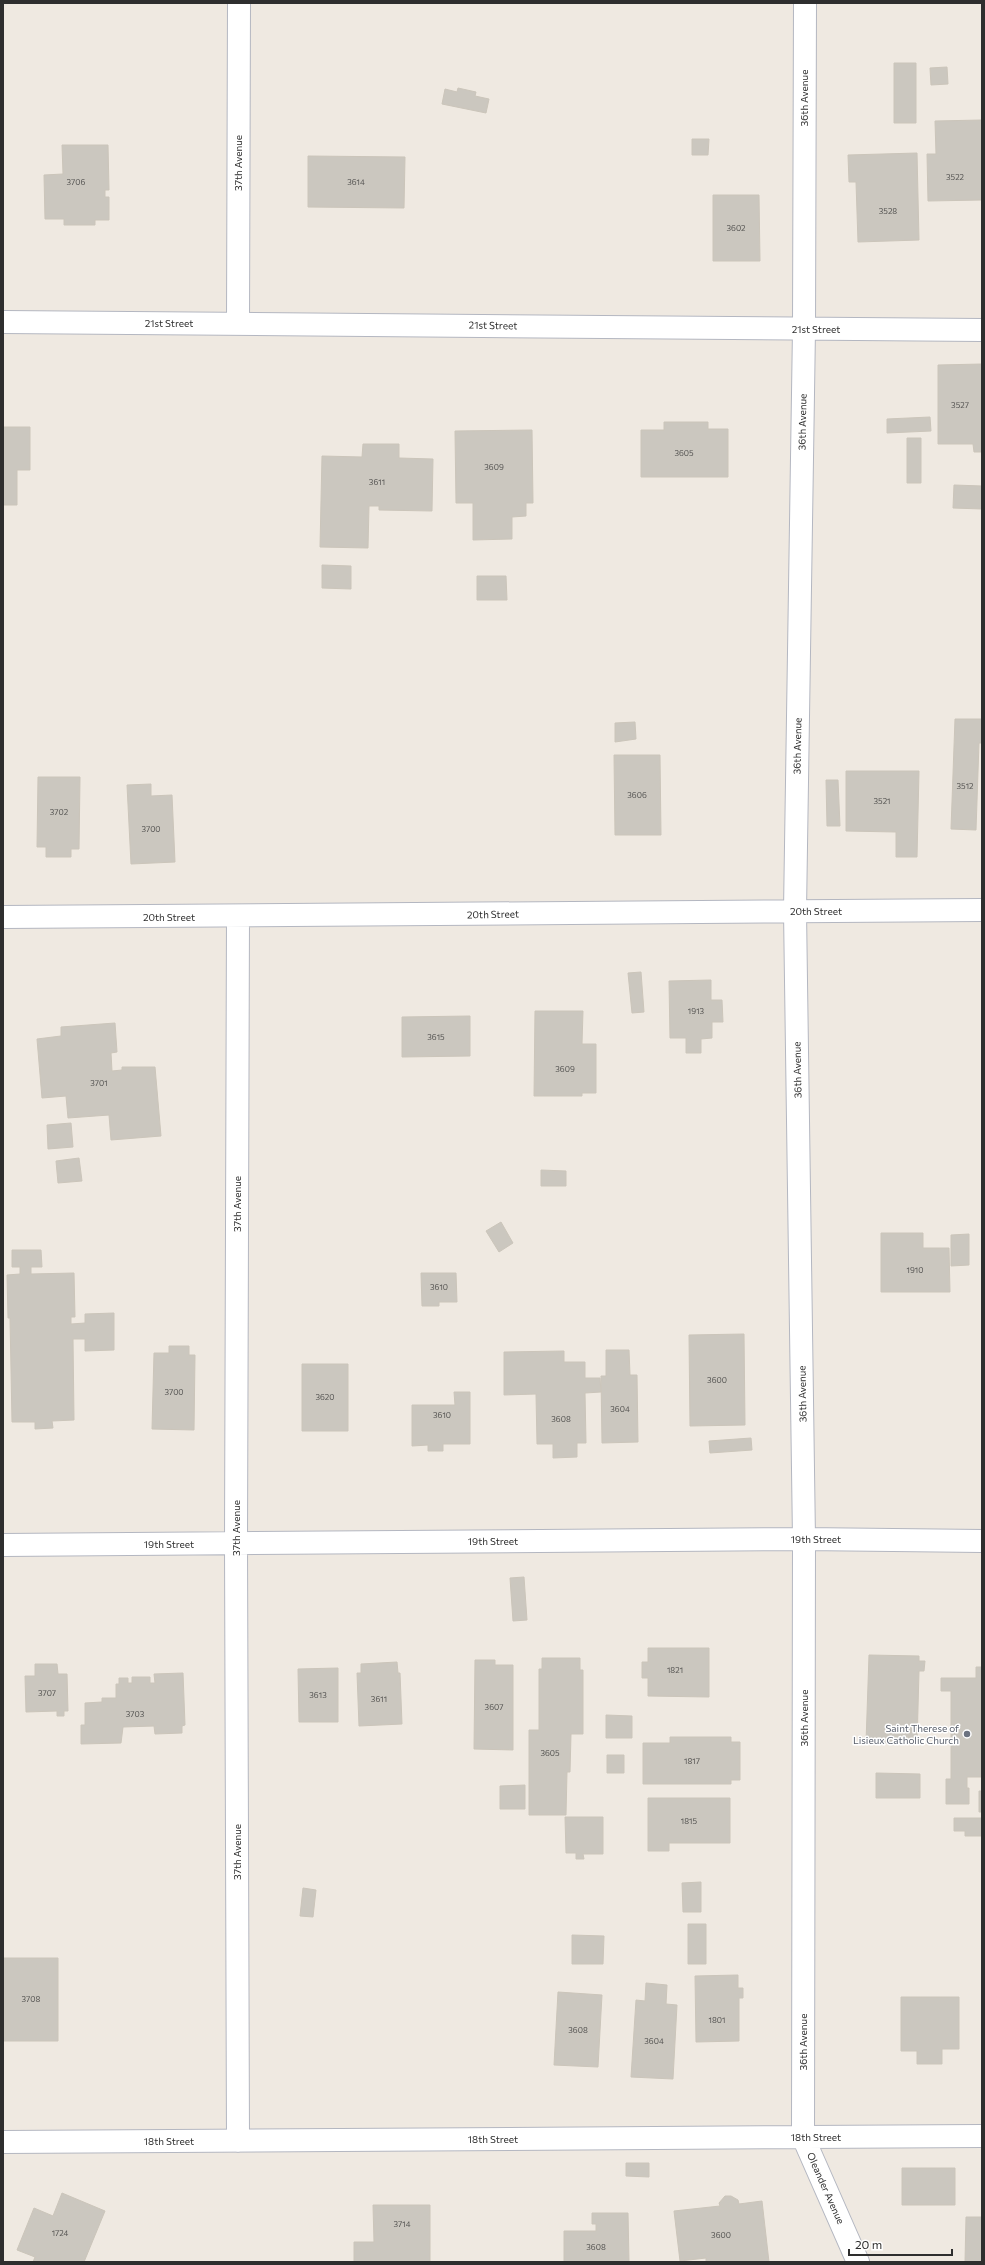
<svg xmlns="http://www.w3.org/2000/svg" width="985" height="2265" viewBox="0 0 985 2265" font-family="Commissioner,sans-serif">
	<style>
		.building { fill: #cbc7bf; stroke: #cbc5ba }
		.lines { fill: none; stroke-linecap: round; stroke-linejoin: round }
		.minor-casing { stroke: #b4b7c1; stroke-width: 24 }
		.minor { stroke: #fff; stroke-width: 22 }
		.worship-dot { fill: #6b7280; stroke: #fff; stroke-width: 1.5 }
		.labels { text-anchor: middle; stroke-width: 3; stroke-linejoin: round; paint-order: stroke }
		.number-label { font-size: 8px; fill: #555452 }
		.street-label { font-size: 10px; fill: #2e2e2e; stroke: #fff }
		.worship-label { font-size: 10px; fill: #5b616d; stroke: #fff; text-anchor: end }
	</style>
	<rect width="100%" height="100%" fill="#efe9e1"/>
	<path class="building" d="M894,63H916V123H894Z
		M947,67L948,84L931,85L930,68Z
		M458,88L476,92L475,96L489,99L486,113L442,104L445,89L457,92Z
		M982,120V200L928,201L927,154H936L935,121Z
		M692,139H709L708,155H692Z
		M62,145H108L109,190H105V197H109V220H95V225H64V219H45L44,175L63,174Z
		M917,153L919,240L858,242L856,182H849L848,155Z
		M308,156L405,157L404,208L308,207Z
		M713,195H759L760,261H713Z
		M982,364V452H974L973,444H938V365Z
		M930,417L931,431L887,433V419Z
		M664,422H708V429H728V477H641V430H664Z
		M3,427H30V470H17V505H3Z
		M532,430L533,503H526V516L512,517V539L473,540V503H456L455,431Z
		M907,438H921V483H907Z
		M363,444H399V458L433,459L432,511L379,510V506H369L368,548L320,547L322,456L362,457Z
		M954,485L982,486V509L953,508Z
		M322,565L351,566V589L322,588Z
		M477,576H506L507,600H477Z
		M955,719H982V743H979L976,830L951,829Z
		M635,722L636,739L615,742V723Z
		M614,755H660L661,835H615Z
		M846,771H919L917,857H896V832L846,831Z
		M38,777H80L79,849H71V857H46V847H37Z
		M826,780H838L840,826H827Z
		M151,784V796L172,795L175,862L131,864L127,785Z
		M641,972L644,1012L632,1013L628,973Z
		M711,980V1000H722L723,1022H712V1038L701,1039V1053H686V1038H670L669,981Z
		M535,1011H583L582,1044H596V1093H582V1096H534Z
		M470,1016V1056L402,1057V1017Z
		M115,1023L117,1052L111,1053L112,1071L122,1070V1067H155L161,1136L111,1140L109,1115L68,1118L66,1096L42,1098L37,1039L61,1036V1027Z
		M71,1123L73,1147L48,1149L47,1125Z
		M79,1158L82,1181L58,1183L56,1161Z
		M541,1170L566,1171V1186H541Z
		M501,1222L513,1243L499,1252L486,1231Z
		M881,1233H923V1248H949L950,1292H881Z
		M969,1234V1265L951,1266V1235Z
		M12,1250H41L42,1267H31V1274L74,1273L75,1317H71V1324L85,1323V1314L114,1313V1350L85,1351V1339H73L74,1420L52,1421L53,1428L35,1429V1422H12L10,1318H8L7,1275L20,1274V1267H12Z
		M421,1273H456L457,1302H439V1306H422Z
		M744,1334L745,1425L690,1426L689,1335Z
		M169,1346H189V1355H195L194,1430L152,1429L154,1353H169Z
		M606,1350H629L630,1375H637L638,1442L602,1443L601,1376H606Z
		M564,1351V1362H585V1378H600L601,1392L585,1393L586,1443H577V1457L553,1458V1444H537L536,1394L504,1395V1352Z
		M302,1364H348V1431H302Z
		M454,1392H470V1444H443V1451H428V1445L412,1446V1405H455Z
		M751,1438L752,1450L710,1453L709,1441Z
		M524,1577L527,1620L513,1621L510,1578Z
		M648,1648H709V1697L648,1696V1678H642V1662H648Z
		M869,1655L919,1656V1661H925L924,1671H919L917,1744L866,1743Z
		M542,1658H580V1670H583V1734H571L570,1772H567L566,1815H529V1730H539V1669H542Z
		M475,1660H495V1665H513V1750L474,1749Z
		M397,1662L398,1673H400L402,1724L359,1726L357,1673H361V1664Z
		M35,1664H57L58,1674H67L68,1711H64V1716H57V1711L26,1712L25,1676H35Z
		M976,1667H982V1777H967V1788H969V1804H946V1779H951V1691H941V1678H976Z
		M338,1668V1722H299L298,1669Z
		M183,1673L185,1725L182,1726V1733L155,1734L154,1726L123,1727L121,1743L81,1744V1725H85V1703L102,1702V1698H116V1684H119V1678H128V1683H132V1677H150V1683H155L154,1674Z
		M606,1715L632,1716V1738H606Z
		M670,1737H731V1742H740V1780H731V1784H643V1743H670Z
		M607,1755H624V1773H607Z
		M876,1773L920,1774V1798H876Z
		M525,1785V1809H500V1786Z
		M979,1791H982V1812H979Z
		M648,1798H730V1843H669V1851H648Z
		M565,1817H603V1854H583L584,1859H576V1853H566Z
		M954,1818H982V1836H965V1831H954Z
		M701,1882V1912H683L682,1883Z
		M303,1888L316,1890L313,1917L300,1916Z
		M688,1924H706V1964H688Z
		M572,1935L604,1936L603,1964H572Z
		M3,1958H58V2041H3Z
		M738,1975V1988H743V1998H739V2041L696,2042L695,1976Z
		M646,1983L667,1985L666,2004L677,2005L673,2079L631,2077L636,2000L645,2001Z
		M558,1992L602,1995L598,2067L554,2065Z
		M901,1997H959V2049H942V2064H917V2051H901Z
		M626,2163H649V2177L626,2176Z
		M902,2168H955V2205H902Z
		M62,2193L105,2211L84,2262H33L35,2257L17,2250L34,2208L53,2216Z
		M725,2196H731L738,2200L739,2204L762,2201L769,2262H706V2258L680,2261L674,2211L720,2206L719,2203Z
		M373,2205H430V2262H354V2242H374Z
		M592,2213H628L629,2262H564V2231H596V2224H592Z
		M966,2217H982V2262H965Z"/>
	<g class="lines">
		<g class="minor-casing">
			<path id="minor" d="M805,3L804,329L795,911L804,1539L803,2137L858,2262
				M3,322L982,330
				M238,323L239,3
				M3,917L982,910
				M3,1545L804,1539L982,1541
				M238,2141L236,1544L238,916
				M3,2142L982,2136"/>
		</g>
		<use href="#minor" class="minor"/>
	</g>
	<circle class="worship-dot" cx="967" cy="1734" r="4"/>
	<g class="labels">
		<g class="number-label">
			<text x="955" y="180">3522</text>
			<text x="76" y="185">3706</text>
			<text x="356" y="185">3614</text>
			<text x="888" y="214">3528</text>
			<text x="736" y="231">3602</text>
			<text x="960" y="408">3527</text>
			<text x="684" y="456">3605</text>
			<text x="494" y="470">3609</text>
			<text x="377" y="485">3611</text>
			<text x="965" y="789">3512</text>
			<text x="637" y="798">3606</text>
			<text x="882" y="804">3521</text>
			<text x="59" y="815">3702</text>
			<text x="151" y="832">3700</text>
			<text x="696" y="1014">1913</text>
			<text x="436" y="1040">3615</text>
			<text x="565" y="1072">3609</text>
			<text x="99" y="1086">3701</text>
			<text x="915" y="1273">1910</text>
			<text x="439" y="1290">3610</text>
			<text x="717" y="1383">3600</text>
			<text x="174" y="1395">3700</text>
			<text x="325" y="1400">3620</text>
			<text x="620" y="1412">3604</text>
			<text x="442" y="1418">3610</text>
			<text x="561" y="1422">3608</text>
			<text x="675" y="1673">1821</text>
			<text x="47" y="1696">3707</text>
			<text x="318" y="1698">3613</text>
			<text x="379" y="1702">3611</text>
			<text x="494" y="1710">3607</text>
			<text x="135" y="1717">3703</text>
			<text x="550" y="1756">3605</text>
			<text x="692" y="1764">1817</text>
			<text x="689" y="1824">1815</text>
			<text x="31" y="2002">3708</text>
			<text x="717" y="2023">1801</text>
			<text x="578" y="2033">3608</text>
			<text x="654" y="2044">3604</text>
			<text x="402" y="2227">3714</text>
			<text x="60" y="2236">1724</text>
			<text x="721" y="2238">3600</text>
			<text x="596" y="2250">3608</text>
		</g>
		<g class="street-label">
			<text transform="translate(804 98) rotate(-90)" y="4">36th Avenue</text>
			<text transform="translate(238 163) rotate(-90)" y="4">37th Avenue</text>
			<text x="169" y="327">21st Street</text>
			<text transform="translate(493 325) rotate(1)" y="4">21st Street</text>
			<text x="816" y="333">21st Street</text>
			<text transform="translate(802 422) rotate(-89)" y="4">36th Avenue</text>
			<text transform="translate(797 746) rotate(-89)" y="4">36th Avenue</text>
			<text x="816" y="915">20th Street</text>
			<text transform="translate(493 914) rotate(-1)" y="4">20th Street</text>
			<text x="169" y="921">20th Street</text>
			<text transform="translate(797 1070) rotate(-91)" y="4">36th Avenue</text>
			<text transform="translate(237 1204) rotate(-90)" y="4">37th Avenue</text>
			<text transform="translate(802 1394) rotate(-91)" y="4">36th Avenue</text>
			<text transform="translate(236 1528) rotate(-90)" y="4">37th Avenue</text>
			<text x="816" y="1543">19th Street</text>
			<text x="493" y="1545">19th Street</text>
			<text x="169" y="1548">19th Street</text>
			<text transform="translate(804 1718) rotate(-90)" y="4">36th Avenue</text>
			<text transform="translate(237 1852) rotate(-90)" y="4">37th Avenue</text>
			<text transform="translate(803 2042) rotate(-90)" y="4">36th Avenue</text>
			<text x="816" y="2141">18th Street</text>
			<text x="493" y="2143">18th Street</text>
			<text x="169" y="2145">18th Street</text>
			<text transform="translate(826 2188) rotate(66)" y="4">Oleander Avenue</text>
		</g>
		<g class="worship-label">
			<text x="959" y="1732">Saint Therese of<tspan x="959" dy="12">Lisieux Catholic Church</tspan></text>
		</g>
	</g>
	<rect width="985" height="2265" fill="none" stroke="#2e2e2e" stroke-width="8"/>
	<path d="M849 2249v6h103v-6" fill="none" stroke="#2e2e2e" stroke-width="2"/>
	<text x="855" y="2249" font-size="12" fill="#2e2e2e" stroke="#ffffff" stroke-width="3" paint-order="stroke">20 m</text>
</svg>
